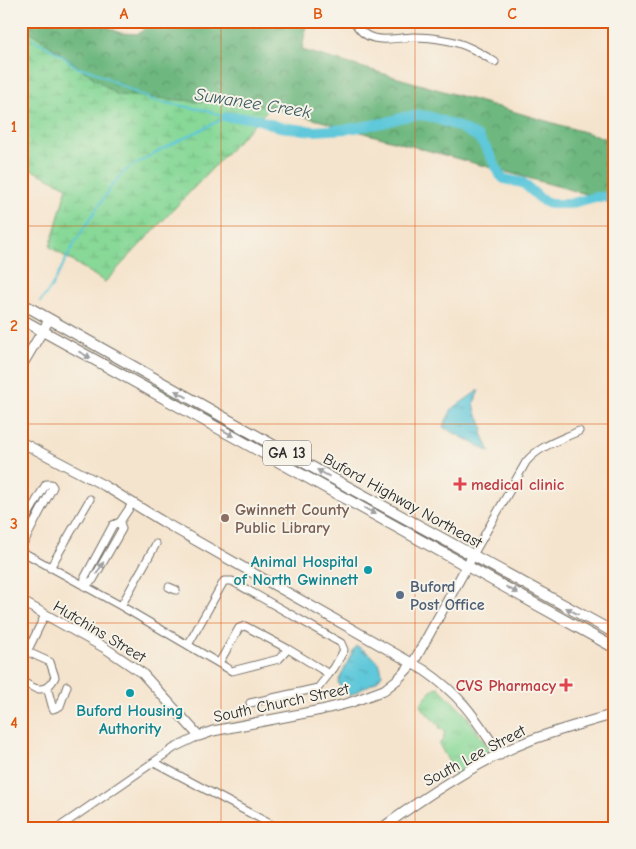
<svg xmlns="http://www.w3.org/2000/svg" width="636" height="849" viewBox="0 0 636 849" font-family="'Comic Neue',sans-serif">
	<style>
		.grass { fill: url(#grass-tufts); stroke: #5a8262 }
		.forest { fill: url(#forest-crowns); stroke: #4c7256 }
		.wetland { fill: url(#wetland-marsh); stroke: #5a8262 }
		.water { fill: url(#water-ripples); stroke: #457a82 }
		.lines { fill: none; stroke-linecap: round; stroke-linejoin: round }
		.stream { stroke: #5fc8da; stroke-width: 2 }
		.river { stroke: #5fc8da; stroke-width: 10 }
		.minor-casing { stroke: #726c64; stroke-width: 9 }
		.tertiary-casing { stroke: #726c64; stroke-width: 11 }
		.primary-casing { stroke: #726c64; stroke-width: 12 }
		.minor { stroke: #fff; stroke-width: 7 }
		.tertiary { stroke: #fff; stroke-width: 9 }
		.primary { stroke: #fff; stroke-width: 10 }
		.oneway { fill: #a0a0a0 }
		.grid { fill: none; stroke: #df570e; stroke-width: 1; stroke-opacity: 0.55 }
		.health-dot { fill: #e0444e; stroke: #f7f3e8; stroke-width: 2 }
		.education-dot { fill: #8d6e63; stroke: #f7f3e8; stroke-width: 2 }
		.culture-dot { fill: #0f9aa8; stroke: #f7f3e8; stroke-width: 2 }
		.service-dot { fill: #5c6f8a; stroke: #f7f3e8; stroke-width: 2 }
		.labels { text-anchor: middle; stroke-width: 4; stroke-linejoin: round; paint-order: stroke }
		.shield { fill: #f7f3e8; stroke: #686764; stroke-width: 1 }
		.shield-label { font-size: 15px; font-weight: bold; fill: #2b2b2b }
		.health-label { font-size: 16px; font-weight: bold; fill: #be3a42; stroke: #f7f3e8; text-anchor: start }
		.street-label { font-size: 16px; fill: #2b2b2b; stroke: #f7f3e8 }
		.education-label { font-size: 16px; font-weight: bold; fill: #785e54; stroke: #f7f3e8; text-anchor: start }
		.culture-label { font-size: 16px; font-weight: bold; fill: #0d838f; stroke: #f7f3e8; text-anchor: end }
		.service-label { font-size: 16px; font-weight: bold; fill: #4e5e75; stroke: #f7f3e8; text-anchor: start }
		.water-label { font-size: 18px; font-style: italic; fill: #3b5a60; stroke: #f7f3e8 }
		.neatline { fill: none; stroke: #df570e; stroke-width: 2 }
		.grid-label { font-size: 16px; text-anchor: middle; font-weight: bold; fill: #df570e }
	</style>
	<defs>
		<pattern id="grass-tufts" width="24" height="20" patternUnits="userSpaceOnUse" patternTransform="scale(1.25)"><rect width="24" height="20" fill="#88d898"/><path d="M3 7l-1-3M5 7V3M7 7l1-3M15 17l-1-3M17 17v-4M19 17l1-3" fill="none" stroke="#76ba83"/></pattern>
		<pattern id="forest-crowns" width="20" height="18" patternUnits="userSpaceOnUse" patternTransform="scale(1.25)"><rect width="20" height="18" fill="#6eb880"/><path d="M2 6a3 3 0 1 1 6 0M12 15a3 3 0 1 1 6 0" fill="none" stroke="#5b9669"/></pattern>
		<pattern id="wetland-marsh" width="20" height="14" patternUnits="userSpaceOnUse" patternTransform="scale(1.25)"><rect width="20" height="14" fill="#88d898"/><path d="M1 5h8M5 5V1M11 12h8M15 12V8" fill="none" stroke="#76ba83"/></pattern>
		<pattern id="water-ripples" width="26" height="14" patternUnits="userSpaceOnUse" patternTransform="scale(1.25)"><rect width="26" height="14" fill="#5fc8da"/><path d="M2 4q2-2 4 0t4 0M15 11q2-2 4 0t4 0" fill="none" stroke="#4fa3b1"/></pattern>
	</defs>
	<rect width="100%" height="100%" fill="#f7f3e8"/>
	<filter id="ink" filterUnits="userSpaceOnUse"><feTurbulence type="fractalNoise" baseFrequency=".02" numOctaves="2"/><feDisplacementMap in="SourceGraphic" scale="10" xChannelSelector="R" yChannelSelector="G"/><feConvolveMatrix kernelMatrix="1 2 1 2 8 2 1 2 1" color-interpolation-filters="sRGB"/></filter>
	<filter id="wash" filterUnits="userSpaceOnUse"><feTurbulence type="fractalNoise" baseFrequency=".0096" numOctaves="4" result="noise"/><feDisplacementMap in="SourceGraphic" scale="20" xChannelSelector="R" yChannelSelector="G"/><feGaussianBlur stdDeviation="1.12" result="paint"/><feColorMatrix in="noise" values="0 0 0 0 0 0 0 0 0 0 0 0 0 0 0 0 0 1.4 0 .05"/><feComposite in="paint" operator="in"/></filter>
	<g filter="url(#wash)">
		<rect width="100%" height="100%" fill="#f5e4cd"/>
		<path class="grass" d="M108,360L125,367L261,443V444L245,438L107,361Z
			M438,687L467,716L489,749L487,758L458,774L455,773L439,744L443,740L445,731L439,728L440,725L437,724L420,706C424,698 430,690 438,687Z"/>
		<path class="forest" d="M21,21H96L120,33L139,34L151,21H307L302,50L615,141V202L270,107L117,95L21,25Z"/>
		<path class="wetland" d="M21,25L117,95L270,107L105,282L50,247L67,187L21,165Z"/>
		<path class="water" d="M479,390L474,403L476,413L480,420L483,427L482,433L490,452L443,427L452,409Z
			M357,646C369,654 381,659 382,674L377,681L349,696L341,688L338,682L354,649Z"/>
		<g class="lines">
			<path class="stream" d="M21,25L31,38L61,55L78,68L91,70L124,87L155,101L205,110L226,117
				M40,302L51,288L75,242L113,184L122,174L129,168L164,148L227,117"/>
			<path class="river" d="M227,117L253,118L280,127L313,131L348,129L383,123L404,117L419,115L428,116L457,126L478,137L488,151L500,175L504,179L523,183L543,201L550,204H569L595,197H604L615,201"/>
		</g>
	</g>
	<g filter="url(#ink)">
		<g class="lines">
			<g class="minor-casing">
				<path id="minor" d="M354,21C367,47 390,38 413,37C424,37 435,38 445,40C464,43 479,52 495,62
					M120,522L122,529L93,580L84,586L85,577L113,525L120,522L132,504
					M21,527L46,484H51L53,487L21,548
					M21,551L121,606L232,671L279,659L288,649L329,674L318,688L250,703
					M473,555L526,462C539,446 560,440 579,431
					M50,568L90,499
					M169,587L176,590
					M121,606L156,544
					M188,645L224,581H232L341,643L344,650L334,668L329,674
					M21,649L50,662L55,677C46,695 34,690 21,680
					M27,652L45,615
					M219,663L239,628L245,626L288,649
					M47,687L53,709L60,706L67,686
					M154,762L274,826L281,828
					M58,828L174,748L199,736"/>
			</g>
			<g class="tertiary-casing">
				<path id="tertiary" d="M21,367L49,320
					M21,442L105,486L165,523L424,670C462,696 475,718 500,755
					M21,601L105,648L142,673L199,736L213,731L321,710L349,703L384,690L398,679L413,663L473,555
					M382,828C424,797 482,759 531,740C558,730 587,722 615,714"/>
			</g>
			<g class="primary-casing">
				<path id="primary" d="M21,303L319,471L615,633
					M21,319L615,648"/>
			</g>
			<use href="#minor" class="minor"/>
			<use href="#tertiary" class="tertiary"/>
			<use href="#primary" class="primary"/>
		</g>
		<defs><path id="oneway-solid" d="M-6-.8H1V-3.2L6.5 0L1 3.2V.8H-6Z" transform="scale(1.25)"/></defs>
		<g class="oneway">
			<use href="#oneway-solid" transform="translate(85 355) rotate(29)"/>
			<use href="#oneway-solid" transform="translate(181 394) rotate(-151)"/>
			<use href="#oneway-solid" transform="translate(228 433) rotate(29)"/>
			<use href="#oneway-solid" transform="translate(323 473) rotate(-151)"/>
			<use href="#oneway-solid" transform="translate(370 511) rotate(29)"/>
			<use href="#oneway-solid" transform="translate(100 568) rotate(-60)"/>
			<use href="#oneway-solid" transform="translate(512 590) rotate(29)"/>
			<use href="#oneway-solid" transform="translate(572 611) rotate(-151)"/>
		</g>
	</g>
	<path class="grid" d="M221,21V828M415,21V828M21,226H615M21,424H615M21,623H615"/>
	<g class="health-dot">
		<path d="M457.5 476.5h5v5h5v5h-5v5h-5v-5h-5v-5h5z"/>
		<path d="M563.5 677.5h5v5h5v5h-5v5h-5v-5h-5v-5h5z"/>
	</g>
	<circle class="education-dot" cx="225" cy="518" r="5"/>
	<g class="culture-dot">
		<circle cx="368" cy="570" r="5"/>
		<circle cx="130" cy="693" r="5"/>
	</g>
	<circle class="service-dot" cx="400" cy="595" r="5"/>
	<g class="labels">
		<rect class="shield" x="263" y="440.5" width="48" height="25" rx="4"/>
		<g class="shield-label">
			<text x="287" y="458">GA 13</text>
		</g>
		<g class="health-label">
			<text x="471" y="490">medical clinic</text>
			<text x="556" y="691" text-anchor="end">CVS Pharmacy</text>
		</g>
		<g class="street-label">
			<text transform="translate(403 500) rotate(29)" y="6">Buford Highway Northeast</text>
			<text transform="translate(100 631) rotate(31)" y="6">Hutchins Street</text>
			<text transform="translate(281 702) rotate(-12)" y="6">South Church Street</text>
			<text transform="translate(474 755) rotate(-28)" y="6">South Lee Street</text>
		</g>
		<g class="education-label">
			<text x="235" y="515">Gwinnett County<tspan x="235" dy="18">Public Library</tspan></text>
		</g>
		<g class="culture-label">
			<text x="358" y="567">Animal Hospital<tspan x="358" dy="18">of North Gwinnett</tspan></text>
			<text x="130" y="716" text-anchor="middle">Buford Housing<tspan x="130" dy="18">Authority</tspan></text>
		</g>
		<g class="service-label">
			<text x="410" y="592">Buford<tspan x="410" dy="18">Post Office</tspan></text>
		</g>
		<g class="water-label">
			<text transform="translate(253 103) rotate(9)" y="6">Suwanee Creek</text>
		</g>
	</g>
	<rect width="636" height="849" fill="none" stroke="#f7f3e8" stroke-width="55"/>
	<rect x="28" y="28" width="580" height="794" class="neatline"/>
	<g class="grid-label">
		<text x="124" y="19">A</text>
		<text x="318" y="19">B</text>
		<text x="512" y="19">C</text>
		<text x="14" y="132">1</text>
		<text x="14" y="331">2</text>
		<text x="14" y="529">3</text>
		<text x="14" y="728">4</text>
	</g>
</svg>
